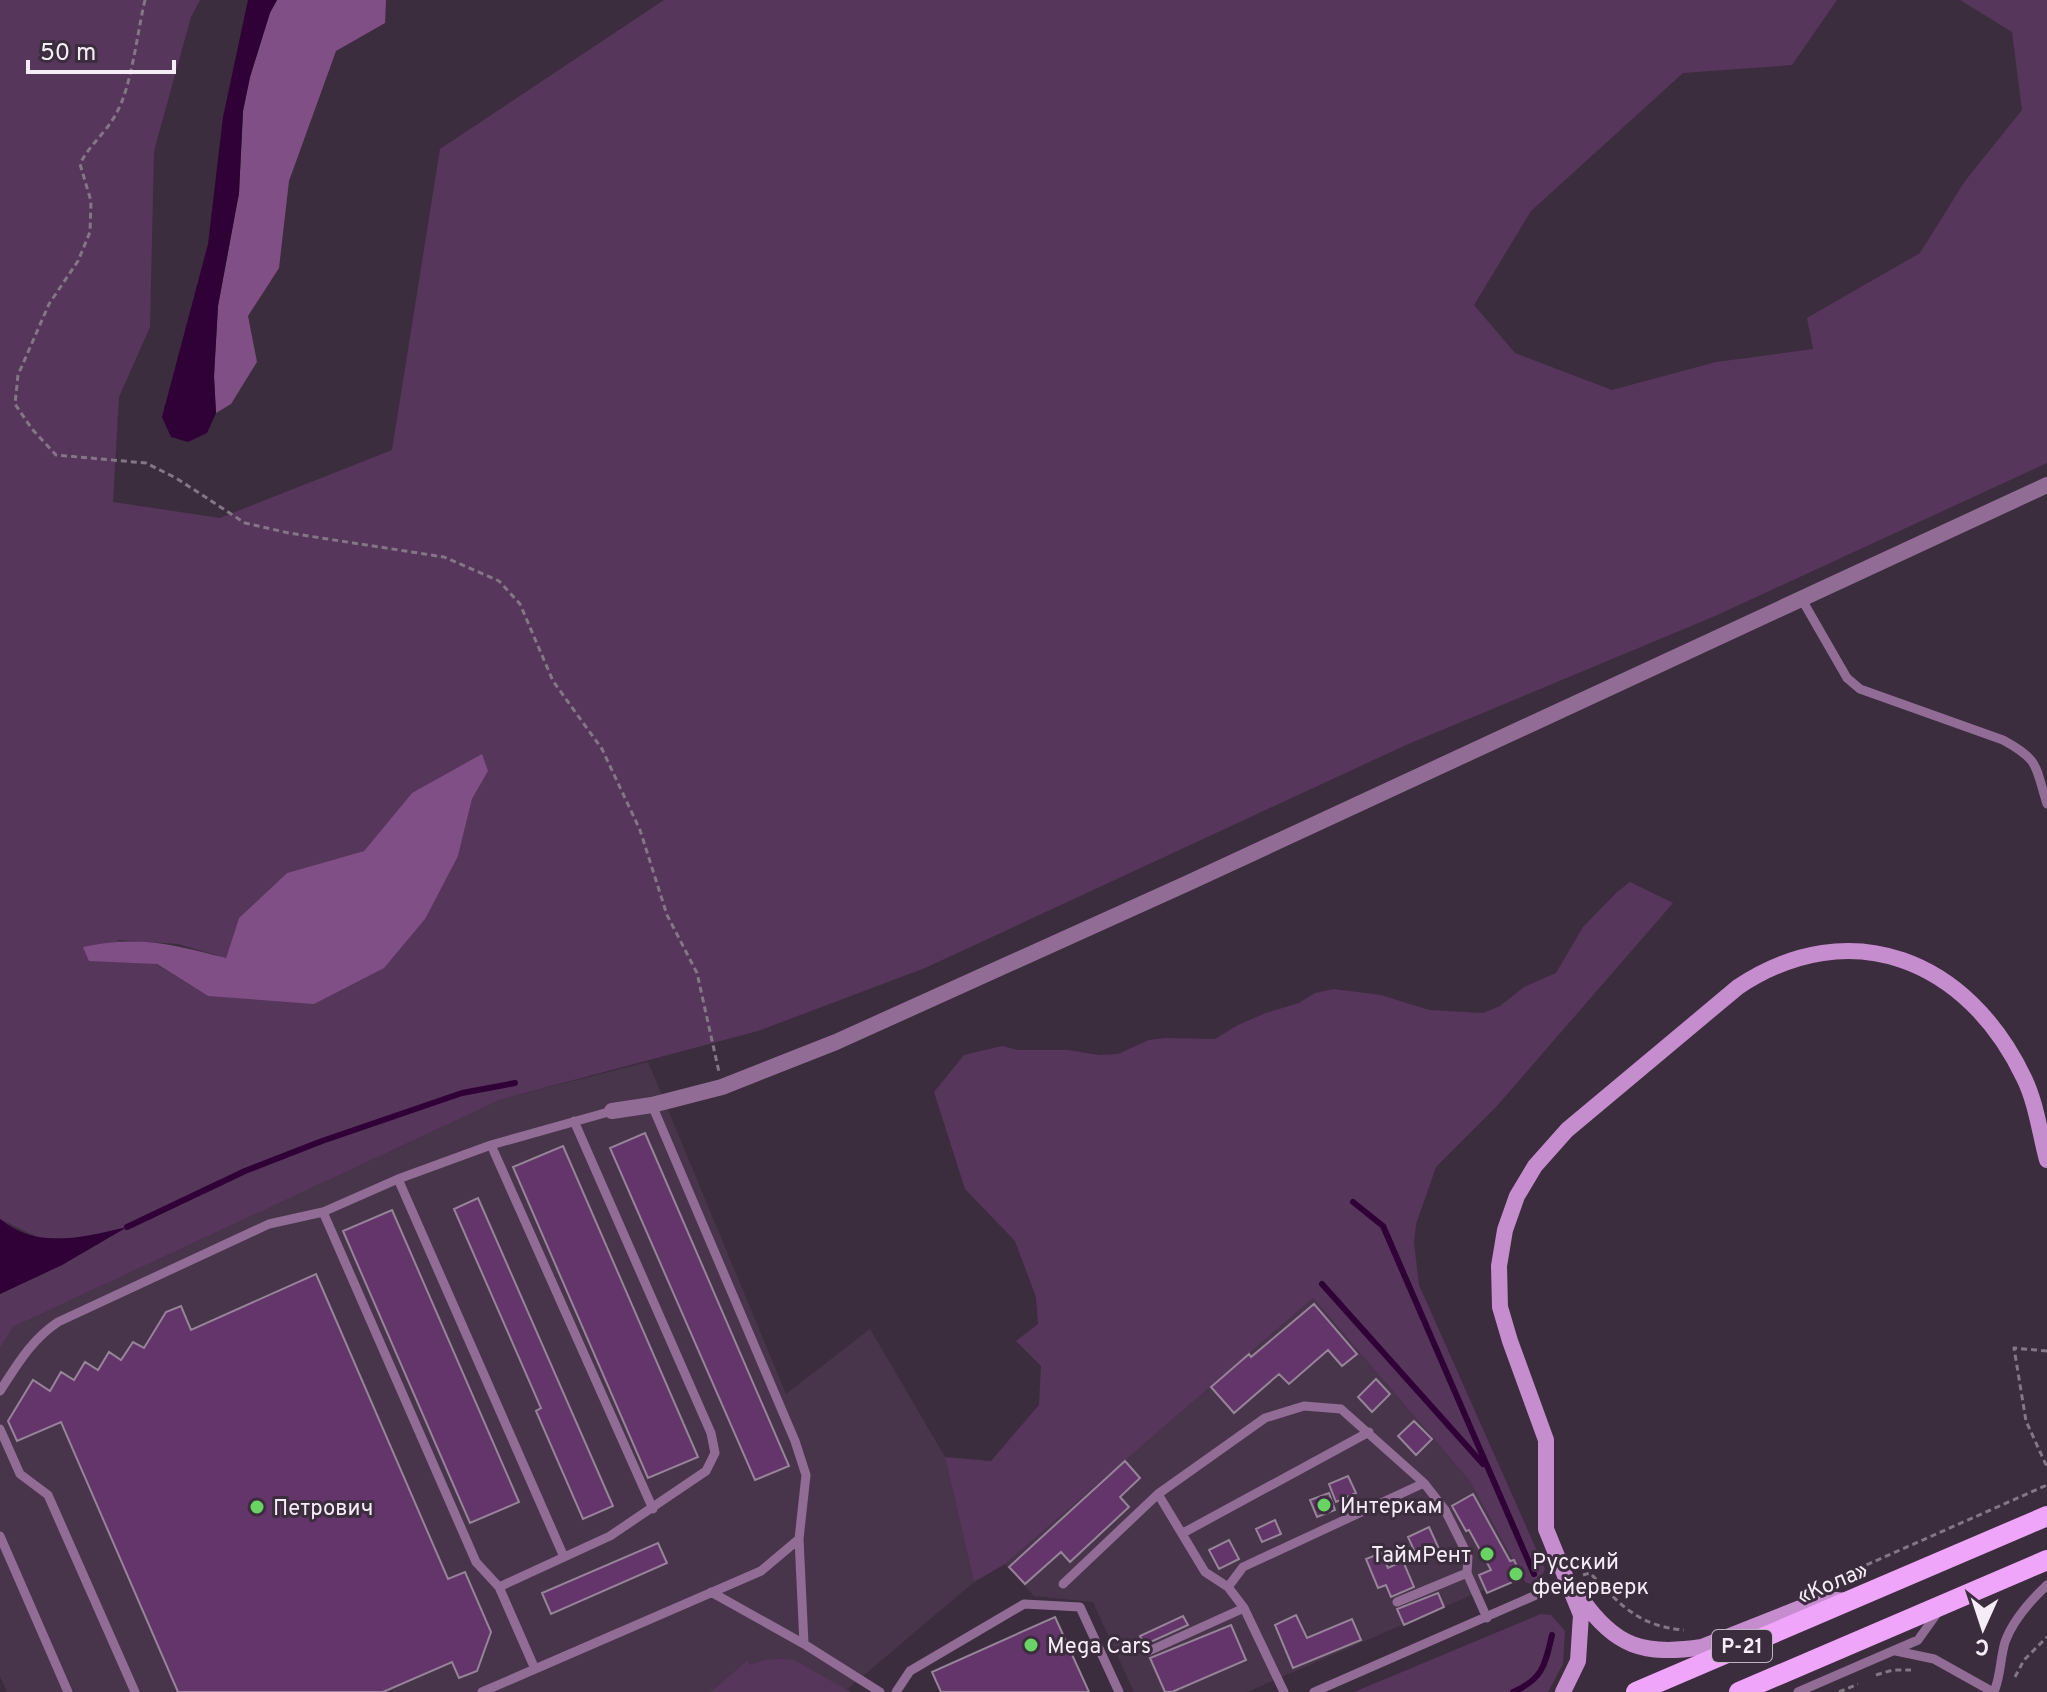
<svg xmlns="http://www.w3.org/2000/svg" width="2047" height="1692" viewBox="0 0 2047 1692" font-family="Overpass,sans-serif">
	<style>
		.built { fill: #49354b }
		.green { fill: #57365c; fill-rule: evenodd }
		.forest { fill: #804f86 }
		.water { fill: #300136 }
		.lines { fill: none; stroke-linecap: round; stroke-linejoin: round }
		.stream { stroke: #300136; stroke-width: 6 }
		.building { fill: #64356a; stroke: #968498; stroke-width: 2 }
		.path { stroke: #837685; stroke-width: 3; stroke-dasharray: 6 4; stroke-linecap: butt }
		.lane { stroke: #916d96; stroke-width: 9 }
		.street { stroke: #916d96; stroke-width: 16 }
		.secondary { stroke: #c68dce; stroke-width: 16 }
		.primary { stroke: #efa5f9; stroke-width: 20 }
		.poi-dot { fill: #69d464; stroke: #3c2d3e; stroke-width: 3 }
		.labels { text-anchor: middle; stroke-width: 6; stroke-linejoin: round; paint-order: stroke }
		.shield { fill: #3c2d3e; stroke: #beb3c0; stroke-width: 2 }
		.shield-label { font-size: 20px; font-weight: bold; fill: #f6ecf7 }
		.poi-label { font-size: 22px; fill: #f6ecf7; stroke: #3c2d3e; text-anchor: start }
		.street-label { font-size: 22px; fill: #f6ecf7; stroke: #3c2d3e }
	</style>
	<rect width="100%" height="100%" fill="#3c2d3e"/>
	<path class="built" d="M648,1062L786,1394L870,1329L945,1457L974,1582L844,1692H7L0,1676V1348L13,1327L502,1099Z
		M1313,1298L1469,1480L1522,1578L1487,1593L1485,1590L1476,1593L1247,1692H1134L1093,1602L1034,1596L1005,1564Z"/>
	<path class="green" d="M0,0H200L191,17L154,151L150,327L119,397L113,502L220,518L392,450L440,149L664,0H1837L1792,65L1683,73L1531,211L1474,305L1515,353L1612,390L1716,362L1813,349L1807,318L1920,253L1965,181L2022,110L2012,32L1960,0H2047V463L1715,616L1406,745L925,968L758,1031L502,1099L13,1327L0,1348V1294L62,1265L124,1229L79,1238H39L0,1219ZM488,771L472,799L458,856L208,996L117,940L178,944L226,958L239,918L287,873L364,851L412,793Z
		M1630,882L1673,903L1496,1107L1436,1167L1416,1224L1414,1243L1419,1285L1545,1569L1541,1578L1534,1585L1525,1582L1469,1480L1313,1298L1005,1564L974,1582L945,1457L991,1461L1039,1405L1041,1366L1016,1341L1038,1324L1036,1297L1015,1241L965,1189L934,1092L964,1055L1002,1046L1018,1050H1068L1100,1055L1118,1054L1149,1040L1165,1038L1215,1039L1238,1025L1266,1013L1299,1003L1315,993L1334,989L1381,995L1429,1010L1483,1013L1500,1006L1524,987L1556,973L1583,927L1617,892Z
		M1541,1614L1551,1615L1565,1631L1563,1664L1548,1692H1354Z
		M781,1659L794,1660L851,1692H711L747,1661L750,1665L765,1660Z"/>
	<path class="forest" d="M277,0H386L385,23L336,51L289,181L279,268L248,316L257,362L231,404L216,413L214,376L218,306L239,193L243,111L250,77L270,12Z
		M482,754L488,771L472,799L458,856L425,919L384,968L314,1004L208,996L157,964L89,961L83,947C140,935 171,944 226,958L239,918L287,873L364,851L412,793Z"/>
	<path class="water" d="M248,0H277L270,13L250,77L243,111L239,193L218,306L214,376L216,413L207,433L188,442L171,437L162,417L208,244L223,117Z
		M0,1219C37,1250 84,1237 127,1227L62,1265L0,1294Z"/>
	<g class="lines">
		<path class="stream" d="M1353,1202L1383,1226L1534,1574
			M127,1227L245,1171L322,1141L462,1093L515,1083
			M1322,1284L1483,1464
			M1513,1692C1543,1679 1545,1665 1552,1635"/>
	</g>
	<path class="building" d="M645,1133L789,1466L755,1480L610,1148Z
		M563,1146L698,1457L648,1478L513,1167Z
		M478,1198L613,1506L583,1519L536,1411L541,1408L454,1209Z
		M392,1210L519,1502L470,1523L343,1231Z
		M316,1274L448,1579L465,1572L491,1632L477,1671L459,1678L452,1662L383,1692H178L61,1422L17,1441L8,1421L33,1380L50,1391L61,1372L74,1380L85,1362L98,1370L109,1352L121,1360L133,1342L144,1348L166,1312L181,1306L191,1330Z
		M1314,1304L1357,1354L1342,1366L1328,1350L1289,1384L1279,1374L1234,1413L1211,1387L1249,1354L1251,1357Z
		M1376,1379L1390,1394L1372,1412L1358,1397Z
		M1414,1421L1432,1439L1416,1455L1398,1436Z
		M1125,1461L1140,1478L1120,1497L1129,1507L1070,1562L1061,1552L1025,1584L1009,1567Z
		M1348,1476L1356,1493L1336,1502L1329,1484Z
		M1329,1493L1335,1510L1317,1517L1310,1500Z
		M1473,1494L1510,1561L1514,1560L1522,1578L1487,1593L1479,1575L1491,1570L1469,1530L1466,1531L1452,1506Z
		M1275,1520L1281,1534L1262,1542L1256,1529Z
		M1429,1527L1439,1549L1418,1559L1408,1537Z
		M1229,1540L1239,1559L1219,1569L1209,1550Z
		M658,1543L667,1563L551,1614L542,1593Z
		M1381,1553L1388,1568L1403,1561L1414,1587L1391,1597L1386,1585L1378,1588L1366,1559Z
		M1438,1593L1444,1607L1404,1625L1397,1609Z
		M1296,1615L1307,1638L1352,1619L1361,1640L1293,1668L1275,1625Z
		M1183,1616L1188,1625L1144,1645L1140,1636Z
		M1055,1617L1089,1692H941L932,1672Z
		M1231,1625L1246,1660L1172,1692H1165L1150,1658Z"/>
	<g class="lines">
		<path class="path" d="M145,0C137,33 132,86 116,114C105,134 90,144 80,164L91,201L90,232L78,261L49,304L18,375L15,404L32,429L56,455L146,463L176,478L245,523L289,533L444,557L499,581L520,604L553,681L602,749L640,830L667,915L697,973L719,1072
			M2047,1351L2014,1348L2026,1421L2047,1467
			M1583,1575L1590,1573C1620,1604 1637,1626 1684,1630
			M1830,1581L2047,1485
			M1876,1675L1893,1670H1911
			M2015,1677L2024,1660L2047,1637
			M1839,1692L1858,1684"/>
		<path class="lane" d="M1801,598L1847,678L1860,689L2003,740C2040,760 2035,766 2047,804
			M491,1145L653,1509
			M398,1179L564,1557
			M323,1212L476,1562L499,1587L535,1669
			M0,1391C17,1365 31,1340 58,1322L269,1224L323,1212L398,1179L491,1145L612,1111
			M0,1429L20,1474L48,1495L135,1692
			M1158,1494L1205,1572L1228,1587L1244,1608L1284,1692
			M1183,1533L1369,1432
			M0,1536L68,1692
			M799,1539L804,1644
			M1063,1584L1158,1494L1265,1418L1304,1406L1341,1409L1424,1483L1445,1510L1462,1544L1468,1557L1467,1573L1487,1618
			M499,1587L610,1536L706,1471L715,1453L711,1433L574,1121
			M1228,1587L1243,1567L1424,1483
			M711,1592L804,1644L880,1692
			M1397,1602L1467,1573
			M1149,1651L1244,1608
			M1896,1651L1934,1659L1993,1692
			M482,1692L761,1571L799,1539L806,1475L795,1441L652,1105
			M896,1692L910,1671L1024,1604L1080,1607L1119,1692
			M1314,1692L1568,1581
			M1798,1692L1918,1640L1938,1612
			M1994,1692C2001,1675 2000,1659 2005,1642C2013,1620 2030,1601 2047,1585"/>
		<path class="street" d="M612,1111L652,1105L722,1087L836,1042L1188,883L2047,485"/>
		<path class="secondary" d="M1581,1598C1615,1647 1644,1656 1702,1647L1823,1599L1848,1601
			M1563,1692L1578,1661L1581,1615L1546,1529V1440L1510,1341L1500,1307L1499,1266L1505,1230L1517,1196L1535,1166L1567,1130L1738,987C1851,912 1968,960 2024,1078C2036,1102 2040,1134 2047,1160"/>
		<path class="primary" d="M1636,1692L2047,1516
			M1739,1692L2047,1560"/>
	</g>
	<g class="poi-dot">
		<circle cx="1324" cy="1505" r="8"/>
		<circle cx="257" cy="1507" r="8"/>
		<circle cx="1487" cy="1554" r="8"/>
		<circle cx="1516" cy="1574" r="8"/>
		<circle cx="1031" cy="1645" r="8"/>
	</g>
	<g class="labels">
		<rect class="shield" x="1712" y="1630" width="60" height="32" rx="6"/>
		<g class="shield-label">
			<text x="1742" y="1653">Р-21</text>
		</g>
		<g class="poi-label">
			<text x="1340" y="1513">Интеркам</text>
			<text x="273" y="1515">Петрович</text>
			<text x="1471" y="1562" text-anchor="end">ТаймРент</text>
			<text x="1532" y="1569">Русский<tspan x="1532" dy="25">фейерверк</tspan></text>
			<text x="1047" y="1653">Mega Cars</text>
		</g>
		<g class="street-label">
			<text transform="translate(1832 1582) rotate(-23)" y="8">«Кола»</text>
		</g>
	</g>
	<g transform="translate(1983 1628) rotate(183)" stroke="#3c2d3e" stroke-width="6" paint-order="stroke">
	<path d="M0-6L14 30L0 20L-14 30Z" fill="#f6ecf7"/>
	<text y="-12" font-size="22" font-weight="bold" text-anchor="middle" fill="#f6ecf7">С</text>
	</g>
	<path d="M28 60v12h146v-12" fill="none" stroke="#f6ecf7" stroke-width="4"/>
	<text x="40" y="60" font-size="24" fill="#f6ecf7" stroke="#3c2d3e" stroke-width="6" paint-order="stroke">50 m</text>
</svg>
